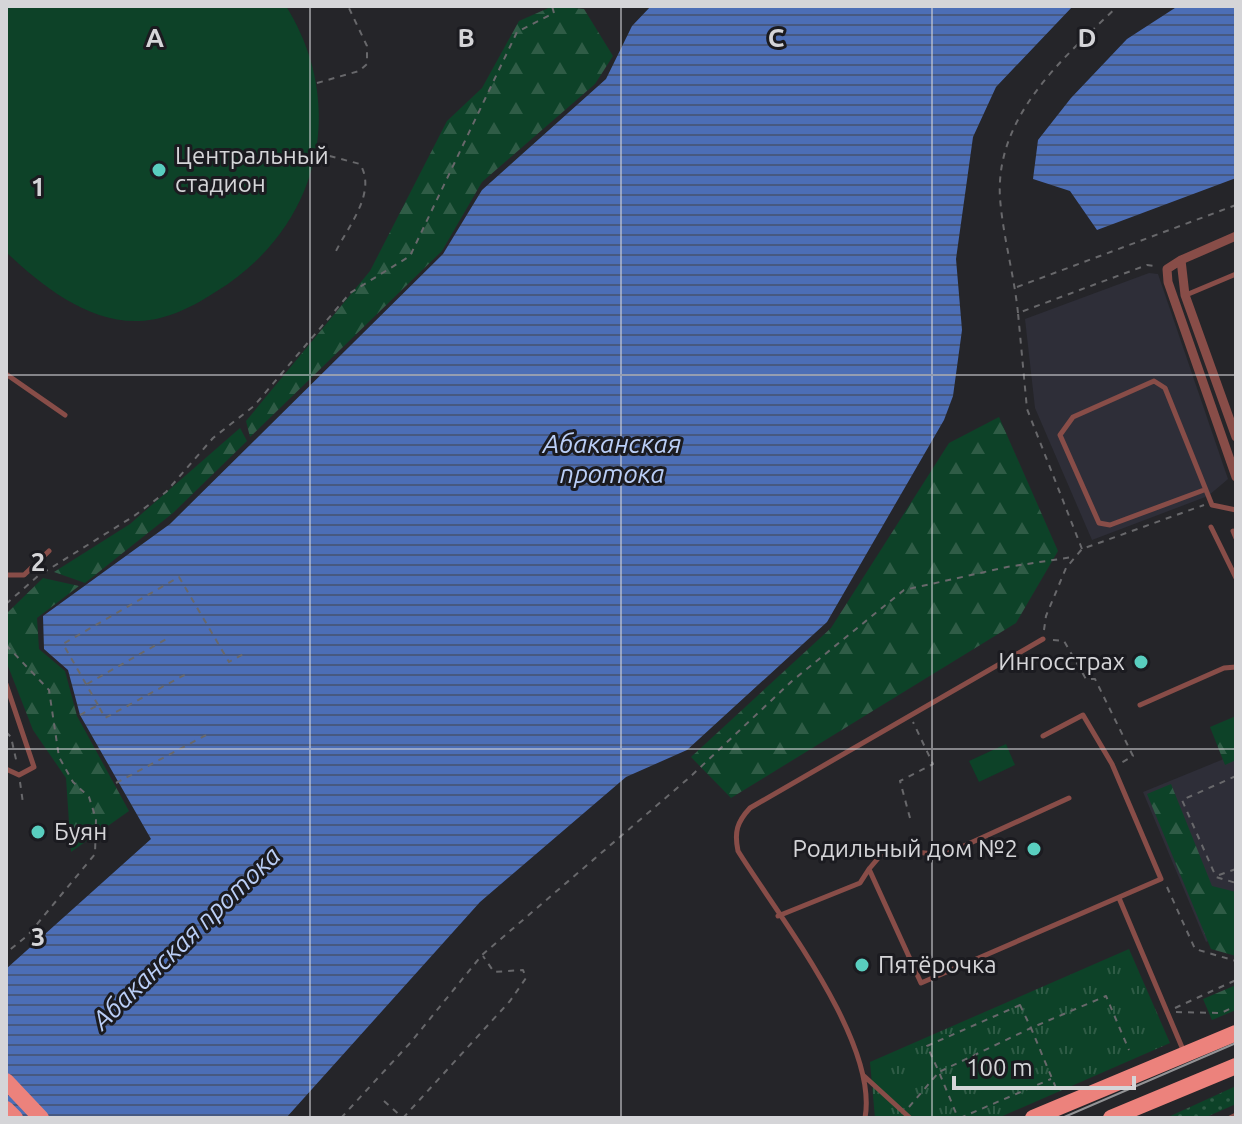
<svg xmlns="http://www.w3.org/2000/svg" width="1242" height="1124" viewBox="0 0 1242 1124" font-family="Ubuntu,sans-serif">
	<style>
		.built { fill: #2e2e38 }
		.grass { fill: url(#grass-dots) }
		.forest { fill: url(#forest-firs) }
		.park { fill: url(#park-tufts) }
		.pitch { fill: #0d4228 }
		.water { fill: url(#water-rules) }
		.lines { fill: none; stroke-linecap: round; stroke-linejoin: round }
		.path { stroke: #68686b; stroke-width: 2; stroke-dasharray: 6 6; stroke-linecap: butt }
		.service { stroke: #884d48; stroke-width: 5 }
		.minor { stroke: #884d48; stroke-width: 9 }
		.trunk { stroke: #ec827c; stroke-width: 16 }
		.tram { stroke: #939396; stroke-width: 2 }
		.grid { fill: none; stroke: #d5d5d8; stroke-width: 2; stroke-opacity: 0.55 }
		.poi-dot { fill: #59cebf; stroke: #1b1b20; stroke-width: 3 }
		.labels { text-anchor: middle; stroke-width: 6; stroke-linejoin: round; paint-order: stroke }
		.poi-label { font-size: 24px; fill: #d5d5d8; stroke: #1b1b20; text-anchor: start }
		.water-label { font-size: 26px; font-style: italic; fill: #bacef6; stroke: #1b1b20 }
		.grid-label { font-size: 26px; text-anchor: middle; font-weight: bold; fill: #d5d5d8; stroke: #1b1b20; stroke-width: 6; stroke-linejoin: round; paint-order: stroke }
	</style>
	<defs>
		<pattern id="grass-dots" width="8" height="8" patternUnits="userSpaceOnUse" patternTransform="scale(2)"><rect width="8" height="8" fill="#0d4228"/><path d="M2 2h.1M6 6h.1" fill="none" stroke="#2f5c46" stroke-width="1.8" stroke-linecap="round"/></pattern>
		<pattern id="forest-firs" width="22" height="20" patternUnits="userSpaceOnUse" patternTransform="scale(2)"><rect width="22" height="20" fill="#0d4228"/><path d="M5 1l3.5 6h-7zM16 11l3.5 6h-7z" fill="#2f5c46"/></pattern>
		<pattern id="park-tufts" width="24" height="20" patternUnits="userSpaceOnUse" patternTransform="scale(2)"><rect width="24" height="20" fill="#0d4228"/><path d="M3 7l-1-3M5 7V3M7 7l1-3M15 17l-1-3M17 17v-4M19 17l1-3" fill="none" stroke="#2f5c46"/></pattern>
		<pattern id="water-rules" width="6" height="5" patternUnits="userSpaceOnUse" patternTransform="scale(2)"><rect width="6" height="5" fill="#4c6eb6"/><path d="M0 2.5h6" fill="none" stroke="#475981"/></pattern>
	</defs>
	<rect width="100%" height="100%" fill="#252529"/>
	<path class="built" d="M1149,273L1158,274L1228,479L1208,496L1092,540L1035,408L1025,319Z
		M1236,754V930L1206,942L1143,792Z"/>
	<path class="grass" d="M1236,1086V1104L1204,1118H1166Z"/>
	<path class="forest" d="M553,6L584,9L613,56L595,84L482,182L442,251L250,437L246,421L370,271L447,121L482,88L519,21Z
		M999,417L1058,551L1016,623L731,798L691,757L831,628L949,443Z
		M240,428L247,441L173,513L85,583L54,572L130,524Z
		M43,578L79,586L37,618L39,649L65,671L77,716L129,811L71,852L66,778L33,730L6,661V614Z
		M1236,716V760L1225,765L1210,727Z
		M1171,784L1212,886L1236,892V956L1211,949L1147,794Z
		M1236,985V1010L1212,1020L1203,999Z"/>
	<path class="park" d="M1129,949L1170,1043L998,1118H875L870,1062Z"/>
	<path class="pitch" d="M6,6H286C349,107 319,228 217,291C194,306 168,320 139,321C88,323 41,285 7,253Z
		M1006,744L1015,765L979,782L969,761Z"/>
	<path class="water" d="M651,6H1073L996,87L973,137L956,259L962,330L953,396L944,420L827,622L687,750L626,777L480,902L286,1118H6V969L151,839L80,715L68,670L44,649L43,616L170,524L443,254L482,190L606,79L632,26Z
		M1178,6H1236V178L1097,230L1070,191L1033,179L1038,140L1071,98L1127,39Z"/>
	<g class="lines">
		<path class="path" d="M317,83L359,71L367,64V46L348,6
			M318,153L360,164C377,192 349,225 336,251
			M1017,287L1236,205
			M1018,313C1014,274 1003,237 1000,198C995,116 1063,58 1118,6
			M1082,549L1027,409L1018,313L1147,265L1155,266
			M6,604L38,576L134,516L166,492L213,438L254,406L350,293L410,256L517,32L554,13L552,6
			M1044,630L1046,616L1066,568L1082,549L1204,505
			M1053,640L1064,641L1086,679H1095L1133,756L1121,763
			M6,645L49,690L59,757L73,782L89,797L96,819L95,854L28,935L6,953
			M87,684L170,637
			M98,705L63,644L179,577L229,662L247,652
			M80,715L98,705L105,718L188,673
			M6,732L11,737L17,764
			M1236,776L1182,800L1216,877L1236,883
			M20,782L23,803
			M116,783L208,734
			M910,818L900,781L933,764L913,722
			M1219,875L1236,869
			M1167,887L1195,949L1236,961
			M1020,1005L1031,1028L939,1072L927,1046Z
			M1175,1008L1236,980
			M1176,1012L1221,1013L1236,1006
			M1056,1088L1031,1028L1106,996L1129,1050
			M384,1101L402,1117
			M909,1107L939,1072L958,1118
			M341,1118L411,1042L482,955L690,777L792,681L904,590L1007,567L1073,557
			M403,1118L510,1001L526,978L523,970L494,972L483,956
			M960,1118L1051,1079"/>
		<path class="service" d="M1186,295L1236,274
			M6,374L65,415
			M1204,490L1110,525L1099,523L1060,435L1073,417L1154,381L1165,388L1212,505L1236,510
			M1211,527L1236,578
			M1233,531L1236,538
			M6,575H24L49,551
			M6,684L34,767L19,775L6,769
			M1140,705L1224,668L1236,667
			M869,869L886,849L944,855L1069,798
			M1119,898L1184,1052
			M778,916L860,883L869,869L921,983L1161,879L1112,764L1083,715L1043,736
			M864,1076L910,1118
			M865,1118C879,1042 777,914 738,851C734,832 737,822 750,808L1043,639
			M1230,1118L1236,1115"/>
		<path class="minor" d="M1236,236L1181,260L1167,269L1168,282L1236,477
			M1181,260L1185,295L1236,437"/>
		<path class="trunk" d="M6,1081L41,1118
			M6,1109L15,1118
			M1033,1118L1236,1033
			M1111,1118L1236,1066"/>
		<path class="tram" d="M1062,1118L1236,1043"/>
	</g>
	<path class="grid" d="M310,6V1118M621,6V1118M932,6V1118M6,375H1236M6,749H1236"/>
	<g class="poi-dot">
		<circle cx="159" cy="170" r="8"/>
		<circle cx="1141" cy="662" r="8"/>
		<circle cx="38" cy="832" r="8"/>
		<circle cx="1034" cy="849" r="8"/>
		<circle cx="862" cy="965" r="8"/>
	</g>
	<g class="labels">
		<g class="poi-label">
			<text x="175" y="164">Центральный<tspan x="175" dy="28">стадион</tspan></text>
			<text x="1125" y="670" text-anchor="end">Ингосстрах</text>
			<text x="54" y="840">Буян</text>
			<text x="1018" y="857" text-anchor="end">Родильный дом №2</text>
			<text x="878" y="973">Пятёрочка</text>
		</g>
		<g class="water-label">
			<text x="612" y="453">Абаканская<tspan x="612" dy="30">протока</tspan></text>
			<text transform="translate(186 938) rotate(-44)" y="9">Абаканская протока</text>
		</g>
	</g>
	<g class="grid-label">
		<text x="155" y="47">A</text>
		<text x="466" y="47">B</text>
		<text x="776" y="47">C</text>
		<text x="1087" y="47">D</text>
		<text x="38" y="196">1</text>
		<text x="38" y="571">2</text>
		<text x="38" y="946">3</text>
	</g>
	<rect width="1242" height="1124" fill="none" stroke="#d5d5d8" stroke-width="16"/>
	<path d="M954 1076v12h180v-12" fill="none" stroke="#d5d5d8" stroke-width="4"/>
	<text x="966" y="1076" font-size="24" fill="#d5d5d8" stroke="#1b1b20" stroke-width="6" paint-order="stroke">100 m</text>
</svg>
